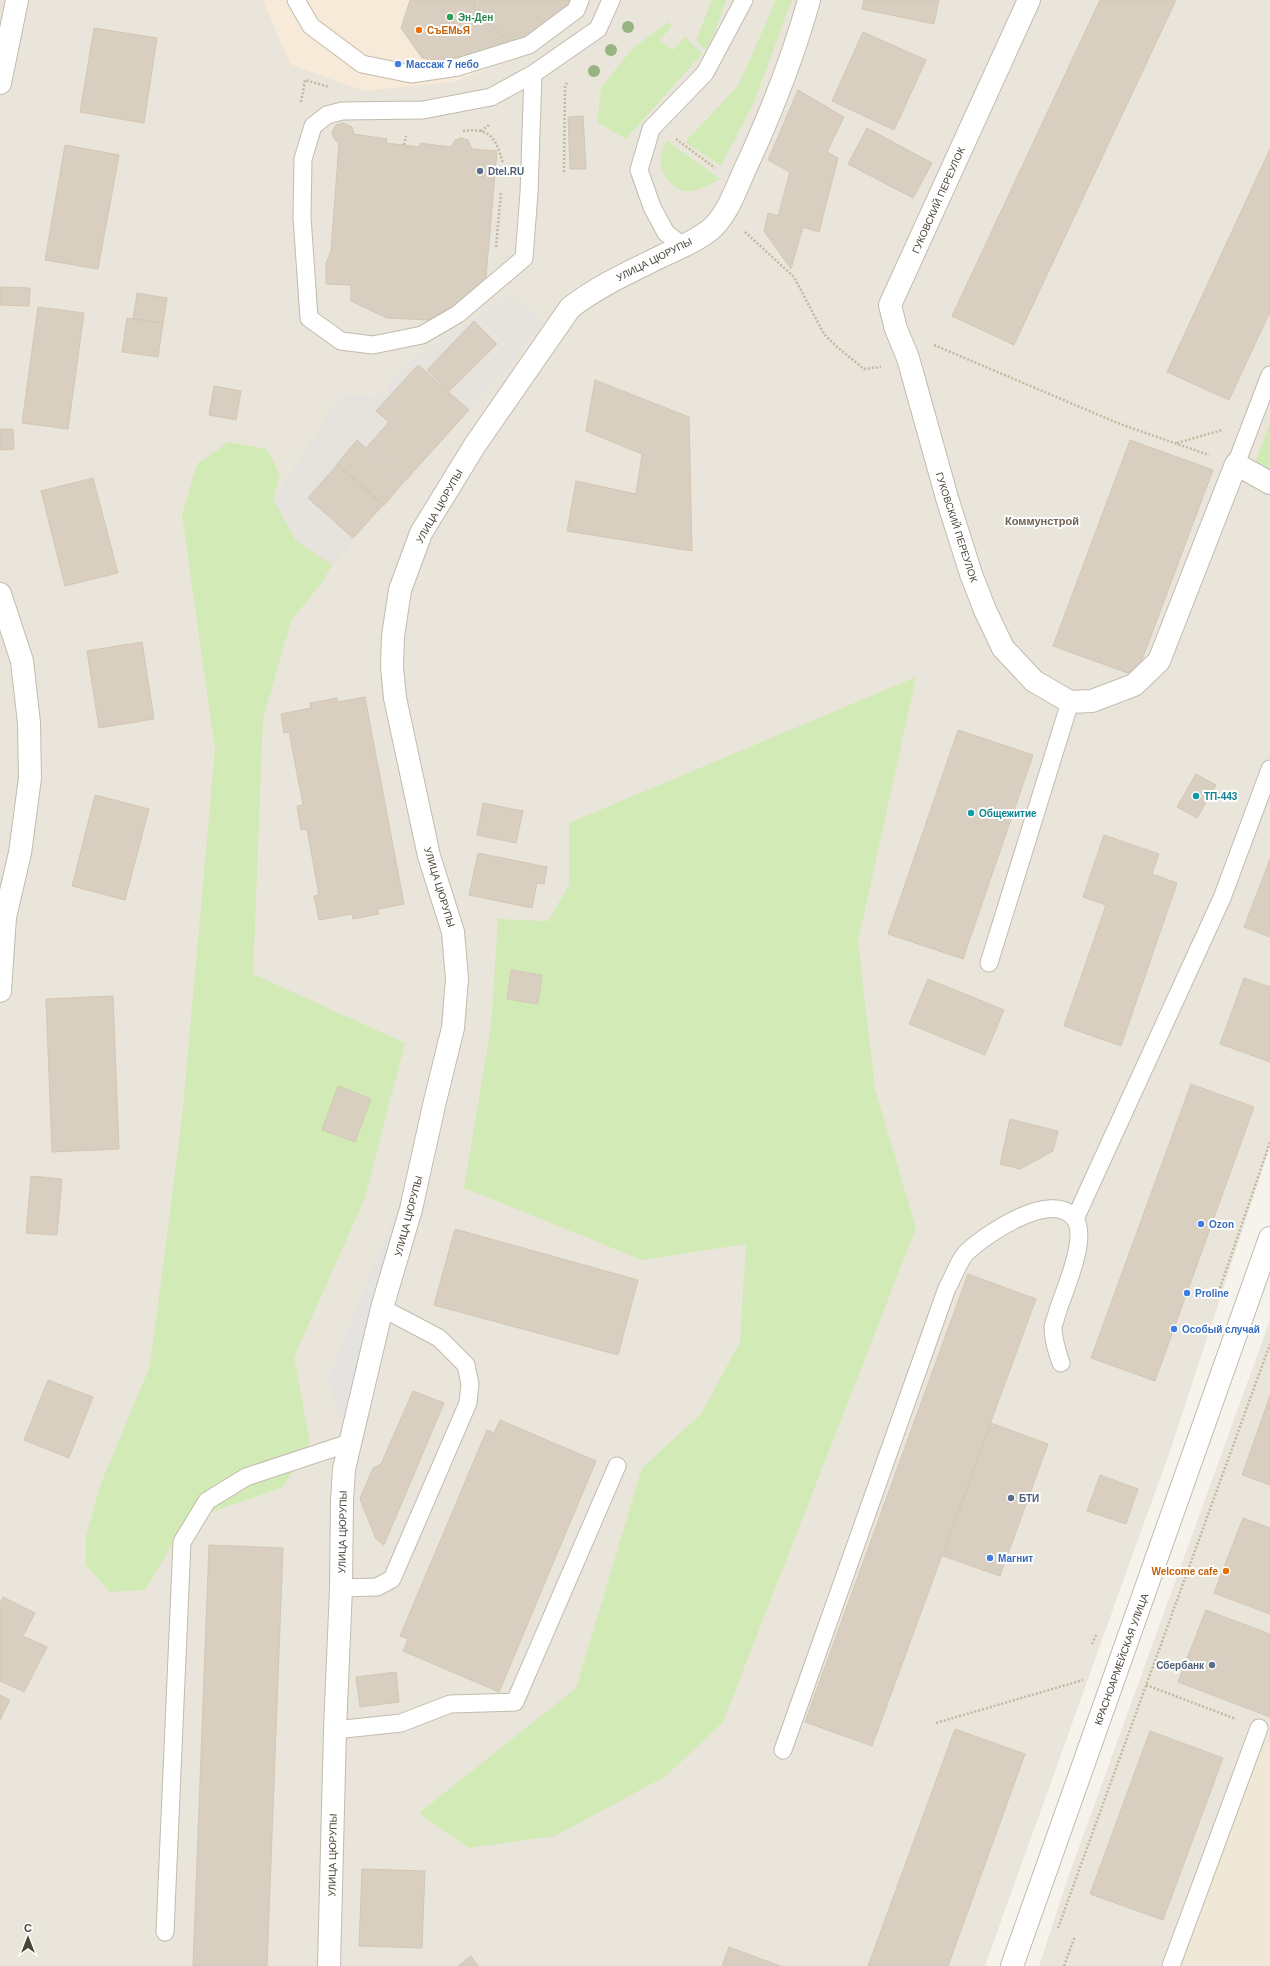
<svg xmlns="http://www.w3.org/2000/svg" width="1270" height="1966" viewBox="0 0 1270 1966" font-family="Helvetica,sans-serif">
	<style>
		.residential { fill: #eae5da }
		.commercial { fill: #f7ead8 }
		.industrial { fill: #e6e2dd }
		.education { fill: #efe8d6 }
		.green { fill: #d2eab5 }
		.parking { fill: #e5e3e0 }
		.building { fill: #d8cfc1; stroke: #d3c7b4 }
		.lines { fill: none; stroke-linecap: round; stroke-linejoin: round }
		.service-casing { stroke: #c2bbae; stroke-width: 19 }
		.minor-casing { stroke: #c2bbae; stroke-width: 24 }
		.tertiary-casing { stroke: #c2bbae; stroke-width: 24 }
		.path { stroke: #c4b79f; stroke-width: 2.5; stroke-dasharray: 2 2; stroke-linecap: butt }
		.service { stroke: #fff; stroke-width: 17 }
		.minor { stroke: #fff; stroke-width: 22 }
		.tertiary { stroke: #fff; stroke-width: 22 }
		.tree { fill: #97b381 }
		.leisure-dot { fill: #2e9e5b; stroke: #fff; stroke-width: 1.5 }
		.food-dot { fill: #e8710a; stroke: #fff; stroke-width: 1.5 }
		.shop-dot { fill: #3f7fe0; stroke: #fff; stroke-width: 1.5 }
		.service-dot { fill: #5c6f8a; stroke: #fff; stroke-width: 1.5 }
		.culture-dot { fill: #0f9aa8; stroke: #fff; stroke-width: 1.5 }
		.labels { text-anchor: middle; stroke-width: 4; stroke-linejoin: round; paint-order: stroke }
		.leisure-label { font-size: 10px; font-weight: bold; fill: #27864d; stroke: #fff; text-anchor: start }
		.food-label { font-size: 10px; font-weight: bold; fill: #c56008; stroke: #fff; text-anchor: start }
		.shop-label { font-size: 10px; font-weight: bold; fill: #366cbe; stroke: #fff; text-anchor: start }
		.service-label { font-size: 10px; font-weight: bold; fill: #4e5e75; stroke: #fff; text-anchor: start }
		.street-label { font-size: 10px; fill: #4b4439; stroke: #fff }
		.culture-label { font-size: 10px; font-weight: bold; fill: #0d838f; stroke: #fff; text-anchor: start }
		.neighbourhood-label { font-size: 11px; font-weight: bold; fill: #6e6250; stroke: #fff }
	</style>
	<rect width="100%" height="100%" fill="#f6f3ec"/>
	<path class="residential" d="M0,0H1270V1146L1171,1448L985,1966H0Z
		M1270,1320V1966H1039L1070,1872Z"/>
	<path class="commercial" d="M263,0H584L515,58L453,82L364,91L290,64Z"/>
	<path class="industrial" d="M510,295L545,323L332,565L296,541L273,499L341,396L379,398L407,363Z"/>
	<path class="education" d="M1265,1742L1270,1744V1966H1178Z"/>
	<path class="green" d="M712,0H726L713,38L705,50L696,40Z
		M776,0H792L754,102L721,166L685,142L738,86Z
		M668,22L672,26L659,40L673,50L685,37L701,52V55L626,139L597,122L601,88L632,49Z
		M666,140L720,179C710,184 696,193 684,191C680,190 674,186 671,183C658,170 659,156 666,140Z
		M1270,422V472L1255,463Z
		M228,442L267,449L280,475L273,499L296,541L332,565L323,581L291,621L263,719L253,974L405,1043L365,1198L294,1357L310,1443L283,1487L186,1521L145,1590L110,1592L86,1565V1536L101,1483L150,1366L182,1118L215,750L182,514L197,464Z
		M916,677L858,942L875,1089L916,1228L723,1722L666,1776L555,1836L469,1848L419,1813L576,1688L642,1468L701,1414L740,1342L746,1244L642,1260L464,1188L491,1026L498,919L548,921L569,885V823Z"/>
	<path class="parking" d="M430,1199L339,1421L329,1377L399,1205Z"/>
	<path class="building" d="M410,0H474V9L513,46L442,61L422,58L401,28Z
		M474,0H570V7L513,46L474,9Z
		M864,0H939L934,24L862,9Z
		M1100,0H1176L1014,345L952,316Z
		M94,28L157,38L144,123L80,112Z
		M863,32L926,60L894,130L832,101Z
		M798,90L844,117L827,152L838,158L819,232L803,227L791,269L764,231L768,213L778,216L790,172L768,160Z
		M583,116L586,169H570L568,117Z
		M343,123L352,127L354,134L387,139L386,143L420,147V143L451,147L455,140L461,138L468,140L472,149L497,151L486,277L463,301L428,320L387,318L351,301V285L326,284V263L331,251L339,143L334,139L332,132L336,125Z
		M867,128L932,163L913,198L848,164Z
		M65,145L119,155L98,269L45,260Z
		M1270,149V312L1229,400L1167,372Z
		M0,287L30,288L29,306L0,305Z
		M137,293L167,298L163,323L133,319Z
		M38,307L84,313L68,429L22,423Z
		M127,318L163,323L158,357L122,352Z
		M474,321L497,344L449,391L427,370Z
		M418,365L469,410L405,481L367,447L389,422L376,411Z
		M595,380L689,417L692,551L567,531L576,481L636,494L642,454L586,431Z
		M214,386L241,391L236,420L209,415Z
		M0,429H13L14,449L0,450Z
		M357,440L404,482L384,505L337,464Z
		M1130,440L1213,470L1136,676L1053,646Z
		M337,465L383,505L353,538L308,498Z
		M93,478L118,573L65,586L41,491Z
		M142,642L154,719L99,728L87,651Z
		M365,697L404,904L378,909L379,914L353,919L352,914L319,920L314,896L319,895L307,829L301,830L297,806L303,805L289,732L284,733L281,714L311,708L310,703L337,698L338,702Z
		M958,730L1033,755L963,959L888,934Z
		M1196,774L1216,785L1197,818L1177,807Z
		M95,795L149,809L125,900L72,886Z
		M483,803L523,811L516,843L477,835Z
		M1104,835L1159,854L1152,874L1177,883L1121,1046L1064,1026L1106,905L1083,897Z
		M478,853L547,867L544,884L537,883L532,908L469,895Z
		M1270,859V937L1244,927Z
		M511,970L542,975L538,1004L507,999Z
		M1244,978L1270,987V1062L1220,1044Z
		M928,979L1004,1010L985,1055L909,1024Z
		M113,996L119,1149L52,1152L46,999Z
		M1191,1084L1254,1107L1155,1381L1091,1358Z
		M338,1086L371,1099L355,1142L322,1130Z
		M1010,1119L1058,1131L1053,1151L1020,1169L1000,1164Z
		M31,1176L62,1179L57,1235L26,1233Z
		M455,1229L638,1280L618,1355L434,1305Z
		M968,1274L1036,1299L872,1746L805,1722Z
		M48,1380L93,1397L69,1458L24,1440Z
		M413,1391L444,1403L384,1545L376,1539L360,1499L373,1468L381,1464Z
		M1270,1396V1485L1242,1475Z
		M500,1420L596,1461L499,1692L403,1651L408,1639L400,1636L487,1430L494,1433Z
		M991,1423L1048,1444L1000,1576L943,1556Z
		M1100,1475L1138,1489L1126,1524L1087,1511Z
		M1243,1518L1270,1528V1614L1214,1593Z
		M209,1545L283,1548L267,1966H193Z
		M3,1597L35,1613L23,1636L47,1647L24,1692L0,1681V1603Z
		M1206,1610L1270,1634V1717L1178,1682Z
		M396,1672L399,1702L360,1707L356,1677Z
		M0,1695L10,1700L0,1720Z
		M955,1729L1025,1754L948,1966H868Z
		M1150,1731L1223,1758L1163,1920L1090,1894Z
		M362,1869L425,1871L422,1948L359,1946Z
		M729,1947L780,1966H722Z
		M471,1956L478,1966H458Z"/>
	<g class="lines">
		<g class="service-casing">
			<path id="service" d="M296,0L311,26L362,64L411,74L458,67L529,45L576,10L580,0
				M533,74L529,193L524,258L458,314L422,335L373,345L341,341L309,318L302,217L303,159L313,126L327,115L342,111L423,110L491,97Z
				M533,74L598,29L611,0
				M683,246L666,233L652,207L639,170L651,129L705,73L744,0
				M1236,464L1270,375
				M989,963L1070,702
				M1075,1219L1222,898L1270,769
				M341,1588L377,1587L392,1579L468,1403L470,1384L466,1365L439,1338L382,1308
				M335,1730L401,1723L450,1704L515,1702L617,1466
				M783,1750L947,1288C953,1278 958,1262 966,1253C984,1235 1053,1188 1075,1219C1088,1238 1065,1289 1058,1310C1057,1315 1054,1322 1053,1327C1053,1340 1057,1351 1061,1363
				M165,1932L182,1542L207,1501L246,1477L349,1443
				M1171,1966L1259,1728"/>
		</g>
		<g class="minor-casing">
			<path id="minor" d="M1029,0L890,305L896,329L908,358L947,498L971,574L985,610L1003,648L1034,681L1070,702L1092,701L1134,685L1159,661L1236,464L1270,483
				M0,83L17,0
				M0,594L22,661L29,723L30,778L20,853L5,917L0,991
				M329,1966L335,1730L341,1588L342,1501L344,1469L382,1308L411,1209L435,1101L453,1028L457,979L453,932L429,856L395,698L392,667L393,636L400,590L421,533L475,445L570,308C598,286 630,272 662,256C678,249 696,241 710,230C728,215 736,188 746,167C771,113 793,58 809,0"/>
		</g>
		<g class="tertiary-casing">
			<path id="tertiary" d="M1012,1966L1270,1238"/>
		</g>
		<path class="path" d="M301,102L305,80L329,87
			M463,131C490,127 497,139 503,164
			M481,131L489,125
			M676,139L715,168
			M404,145L406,136
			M564,172L565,86L567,83
			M745,232L794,277L824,334L836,346L864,369L881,367
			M496,247L501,192
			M934,345L1120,424L1209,455
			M1177,443L1222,430
			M1220,1288L1270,1142
			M1092,1644L1097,1633
			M1146,1685L1236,1719
			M936,1723L1083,1680
			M1058,1928L1270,1344
			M1064,1966L1075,1936"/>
		<use href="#service" class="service"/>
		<use href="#minor" class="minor"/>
		<use href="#tertiary" class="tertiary"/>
	</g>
	<g class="tree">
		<circle cx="628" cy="27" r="6"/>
		<circle cx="611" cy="50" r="6"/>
		<circle cx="594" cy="71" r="6"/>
	</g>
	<circle class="leisure-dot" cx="450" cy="17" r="4"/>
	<g class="food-dot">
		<circle cx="419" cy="30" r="4"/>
		<circle cx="1226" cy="1571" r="4"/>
	</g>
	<g class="shop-dot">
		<circle cx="398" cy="64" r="4"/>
		<circle cx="1201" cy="1224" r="4"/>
		<circle cx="1187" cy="1293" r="4"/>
		<circle cx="1174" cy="1329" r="4"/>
		<circle cx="990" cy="1558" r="4"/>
	</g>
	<g class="service-dot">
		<circle cx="480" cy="171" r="4"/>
		<circle cx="1011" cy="1498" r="4"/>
		<circle cx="1212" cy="1665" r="4"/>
	</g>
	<g class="culture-dot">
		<circle cx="1196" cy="796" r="4"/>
		<circle cx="971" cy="813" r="4"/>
	</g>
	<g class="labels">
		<g class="leisure-label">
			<text x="458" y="21">Эн-Ден</text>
		</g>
		<g class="food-label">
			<text x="427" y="34">СъЕМьЯ</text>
			<text x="1218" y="1575" text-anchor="end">Welcome cafe</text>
		</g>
		<g class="shop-label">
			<text x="406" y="68">Массаж 7 небо</text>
			<text x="1209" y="1228">Ozon</text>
			<text x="1195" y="1297">Proline</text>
			<text x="1182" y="1333">Особый случай</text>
			<text x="998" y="1562">Магнит</text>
		</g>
		<g class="service-label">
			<text x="488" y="175">Dtel.RU</text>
			<text x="1019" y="1502">БТИ</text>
			<text x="1204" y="1669" text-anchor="end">Сбербанк</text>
		</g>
		<g class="street-label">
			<text transform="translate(938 200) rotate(-66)" y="4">ГУКОВСКИЙ ПЕРЕУЛОК</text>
			<text transform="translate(654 259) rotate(-27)" y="4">УЛИЦА ЦЮРУПЫ</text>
			<text transform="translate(439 506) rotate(-60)" y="4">УЛИЦА ЦЮРУПЫ</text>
			<text transform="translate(957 527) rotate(72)" y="4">ГУКОВСКИЙ ПЕРЕУЛОК</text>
			<text transform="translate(440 887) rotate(73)" y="4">УЛИЦА ЦЮРУПЫ</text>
			<text transform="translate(408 1216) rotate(-75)" y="4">УЛИЦА ЦЮРУПЫ</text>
			<text transform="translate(342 1532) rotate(-89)" y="4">УЛИЦА ЦЮРУПЫ</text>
			<text transform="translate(1121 1659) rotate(-70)" y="4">КРАСНОАРМЕЙСКАЯ УЛИЦА</text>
			<text transform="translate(332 1855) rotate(-89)" y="4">УЛИЦА ЦЮРУПЫ</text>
		</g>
		<g class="culture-label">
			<text x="1204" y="800">ТП-443</text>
			<text x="979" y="817">Общежитие</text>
		</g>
		<g class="neighbourhood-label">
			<text x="1042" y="525">Коммунстрой</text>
		</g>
	</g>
	<g transform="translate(28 1938)" stroke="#ffffff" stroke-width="3" paint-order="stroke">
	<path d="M0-3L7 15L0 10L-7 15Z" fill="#4b4439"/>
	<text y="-6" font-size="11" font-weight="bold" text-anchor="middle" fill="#4b4439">С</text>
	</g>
</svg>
